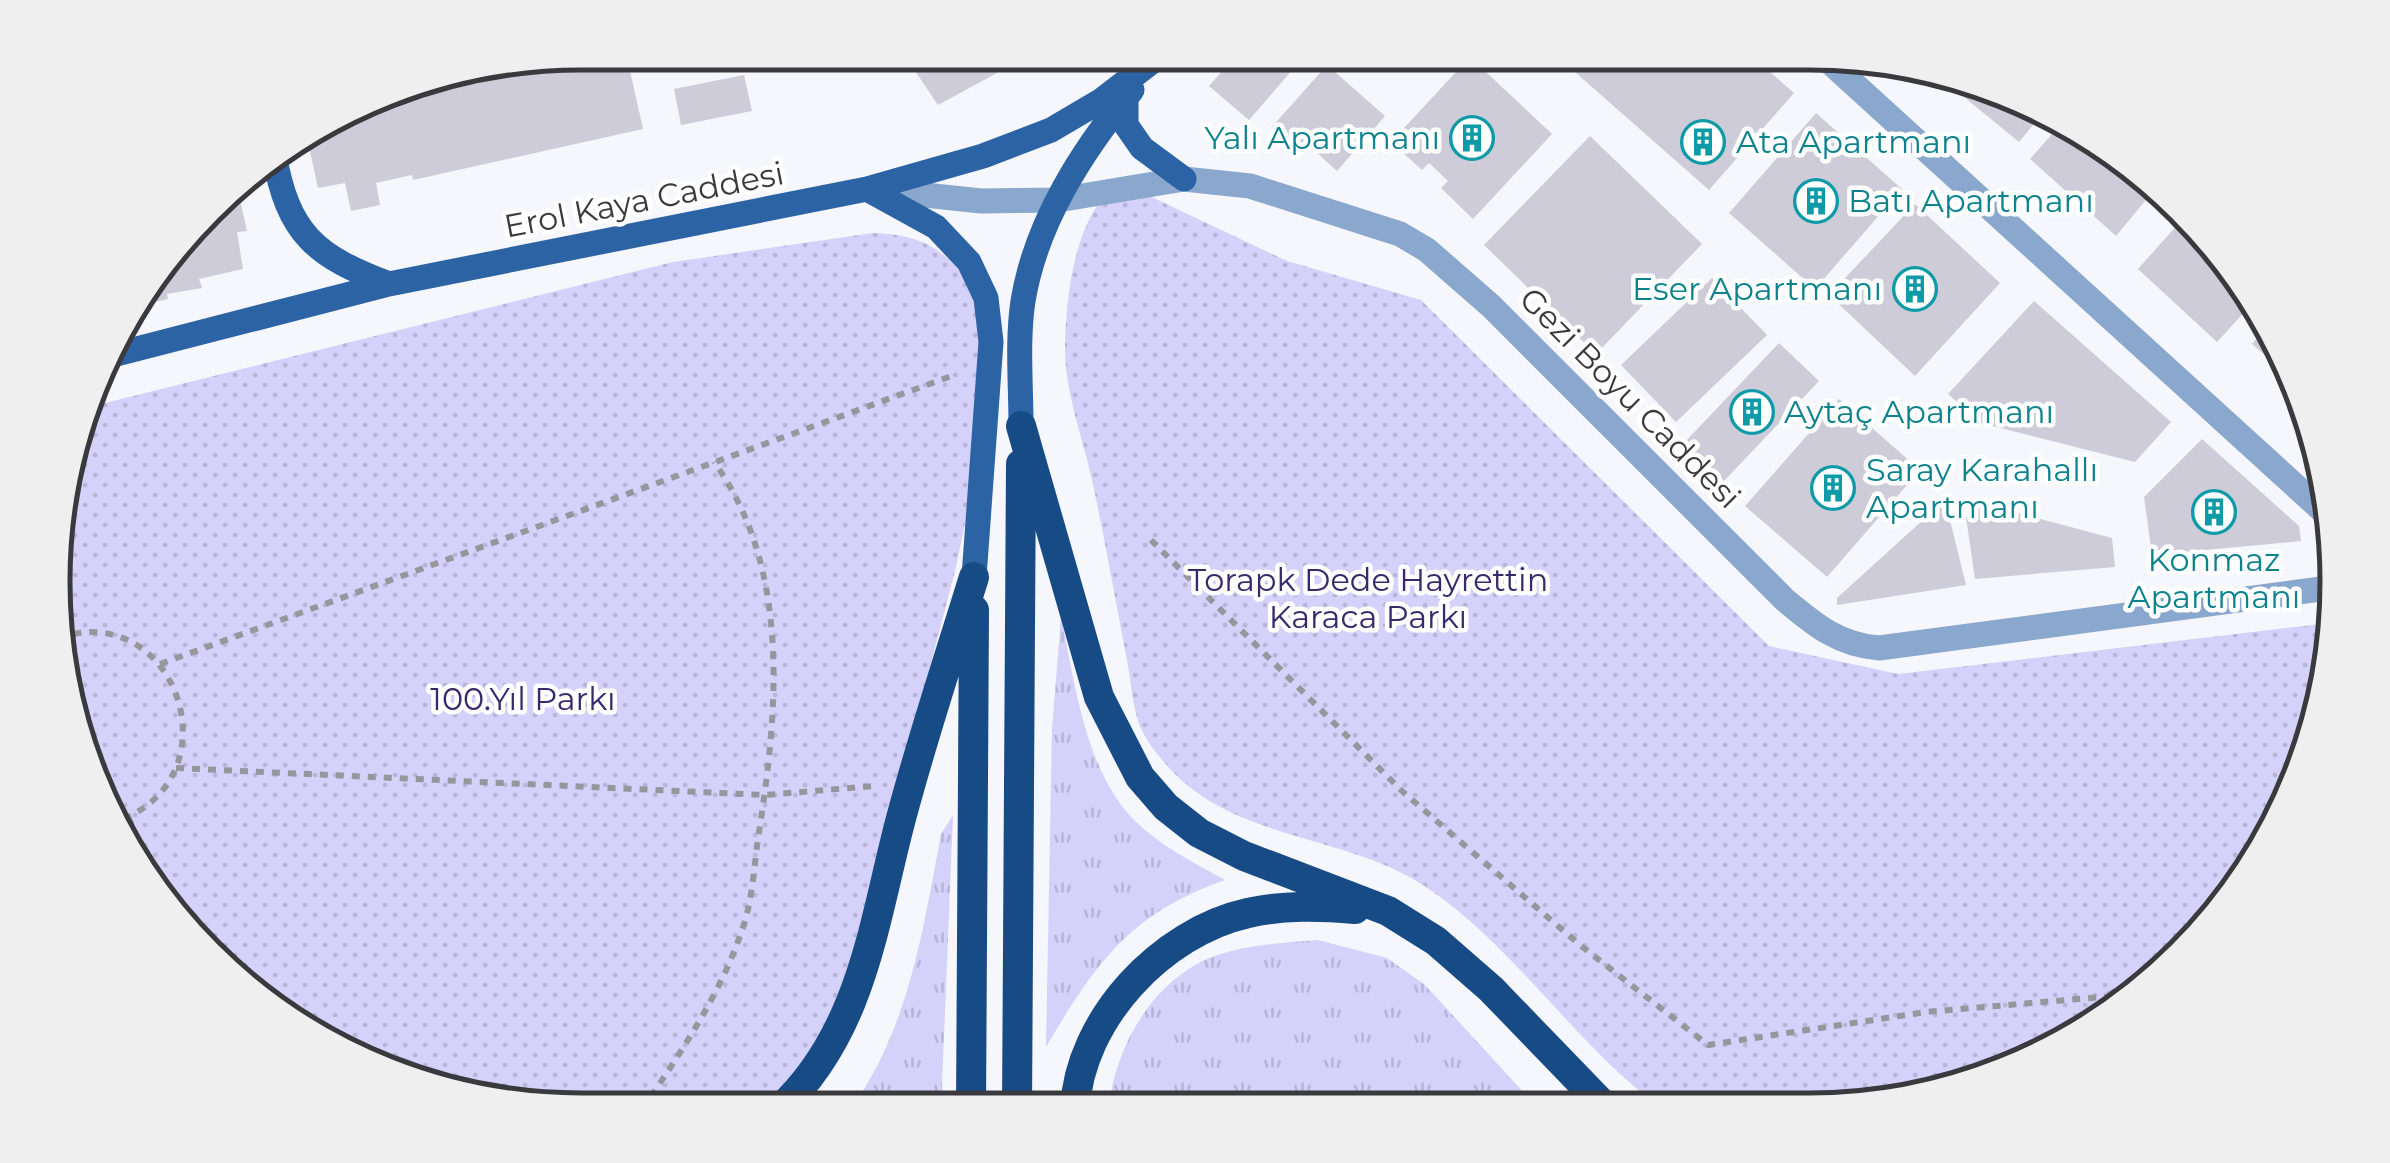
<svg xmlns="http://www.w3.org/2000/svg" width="2390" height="1163" viewBox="0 0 2390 1163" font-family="Montserrat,sans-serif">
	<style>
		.grass { fill: url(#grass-tufts) }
		.park { fill: url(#park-dots) }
		.building { fill: #cdccd8 }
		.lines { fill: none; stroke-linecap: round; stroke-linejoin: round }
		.path { stroke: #96969c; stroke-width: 6; stroke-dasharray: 8 8; stroke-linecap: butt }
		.minor { stroke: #8aa7cd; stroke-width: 25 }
		.major { stroke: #2c63a4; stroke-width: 25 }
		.highway { stroke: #174b86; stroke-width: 30 }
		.labels { text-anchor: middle; stroke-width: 9; stroke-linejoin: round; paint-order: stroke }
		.culture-label { font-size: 32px; fill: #0d838f; stroke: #fff; text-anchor: start }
		.street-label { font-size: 32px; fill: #3a3a3e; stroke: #fff }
		.park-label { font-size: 32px; fill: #37296c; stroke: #fff }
		.rim { fill: none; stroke: #3a3a3e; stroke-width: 5 }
	</style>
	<defs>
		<pattern id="grass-tufts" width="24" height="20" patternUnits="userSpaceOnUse" patternTransform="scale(2.5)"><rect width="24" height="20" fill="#d4d1fa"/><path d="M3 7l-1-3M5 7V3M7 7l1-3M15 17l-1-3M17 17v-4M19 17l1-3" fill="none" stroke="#b7b4d7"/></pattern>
		<pattern id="park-dots" width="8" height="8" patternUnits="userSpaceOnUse" patternTransform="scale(2.5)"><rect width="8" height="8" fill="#d4d1fa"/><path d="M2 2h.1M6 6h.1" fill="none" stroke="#b7b4d7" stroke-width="1.8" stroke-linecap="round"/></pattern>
	</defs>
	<rect width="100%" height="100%" fill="#f6f6fd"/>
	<path class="grass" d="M1061,617C1075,683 1085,770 1134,820C1160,846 1193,862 1225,880C1129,914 1096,963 1046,1047L1052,729Z
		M953,815L941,1109L850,1110C909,1029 923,930 941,834Z
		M1318,940L1387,958L1425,985L1537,1107L1109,1109C1114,1048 1153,980 1212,957C1247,944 1282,943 1318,940Z"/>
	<path class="park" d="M1120,182L1287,261L1421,300L1769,646L1898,674L2329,623L2297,784L2228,904L2130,1002L2011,1070L1878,1106L1659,1107C1575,1043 1516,949 1429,889C1352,835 1246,843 1176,775C1163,762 1147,743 1140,726C1132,706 1131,681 1127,660C1116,603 1106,546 1094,489C1085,442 1065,396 1065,348C1066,296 1074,214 1120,182Z
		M873,233C940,235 955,263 992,313L983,438L955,571L840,1013L776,1110H581L379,1070L208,956L107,816L57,651L63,478L93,406L673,262Z"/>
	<path class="building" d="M582,53H626L643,129L413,180L412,175L376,183L380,205L351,211L345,183L318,188L307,137L393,90Z
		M732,53H797L790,66L747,72L737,66Z
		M903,53H1028L1030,55L938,105Z
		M1238,53H1307L1249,120L1209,86Z
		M1578,53H1748L1794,93L1709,190L1567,65Z
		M1470,57L1552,134L1473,219L1441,188L1448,181L1429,163L1422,170L1391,142Z
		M1327,65L1385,116L1337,171L1305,142L1297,151L1271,128Z
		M744,75L752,111L681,125L674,89Z
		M1942,79L2011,93L2042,114L2019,142Z
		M1816,113L1902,189L1815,289L1729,213Z
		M2060,125L2155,189L2116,236L2030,159Z
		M1590,136L1702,244L1596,354L1484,245Z
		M237,186L247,231L237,232L243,269L199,279L202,288L167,294L168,299L134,307L141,288Z
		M1915,204L2000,283L1915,376L1829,295Z
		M2187,214L2249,307L2217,342L2138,269Z
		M1712,278L1767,335L1676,422L1621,365Z
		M2034,301L2171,422L2135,462L1981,423L1948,394Z
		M2264,330L2297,380L2298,384L2252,344Z
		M1779,343L1819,381L1724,481L1684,443Z
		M1839,399L1920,470L1827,577L1745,506Z
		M2202,439L2299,526L2301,541L2152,555L2144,497Z
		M1945,500L1966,585L1837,605V598Z
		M1984,504L2112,538L2115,567L1975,579L1966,517Z"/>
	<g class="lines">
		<path class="path" d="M1151,540L1403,792L1580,945L1708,1045L1926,1012L2137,994
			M59,600L70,633
			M58,638C177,597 240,781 113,823
			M160,664L957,374
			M176,768L765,795L874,786
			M129,818L152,879
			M2108,995L2173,959
			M642,1110C680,1053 720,996 742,930C753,900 754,864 759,832C778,710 791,568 714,462"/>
		<path class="minor" d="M1822,55L2323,511
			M868,189L981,201L1058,200L1184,179L1250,186L1400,234L1427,250L1491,306L1785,600C1815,625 1839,645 1879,648L2336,587"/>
		<path class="major" d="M1126,97V125L1142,148L1184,179
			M274,154C288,234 315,256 389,284
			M867,189L936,227L969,262L986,298L991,342L974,577
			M113,355L389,284L867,189L983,156L1051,130L1102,100L1163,53
			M1021,426C1021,385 1017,341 1023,301C1036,222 1082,151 1132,90"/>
		<path class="highway" d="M1021,426L1099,697L1140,777L1166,807L1199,833L1244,856L1388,911L1436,941L1491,989L1605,1107
			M971,1109L974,610
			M1017,1109L1021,464
			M1075,1109C1079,1019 1162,932 1248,913C1284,905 1319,906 1355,909
			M779,1110C865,1030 874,916 903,811C924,733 950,655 974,577"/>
	</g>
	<defs>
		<g id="building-ring" transform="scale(2.25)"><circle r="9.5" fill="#fff" stroke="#0f9aa8" stroke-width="1.5"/><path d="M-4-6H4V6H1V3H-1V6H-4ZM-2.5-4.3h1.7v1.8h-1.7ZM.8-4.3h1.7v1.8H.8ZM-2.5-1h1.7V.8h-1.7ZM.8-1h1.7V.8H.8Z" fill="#0f9aa8"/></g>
	</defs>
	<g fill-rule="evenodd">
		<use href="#building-ring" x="1472" y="138"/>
		<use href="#building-ring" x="1703" y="142"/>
		<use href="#building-ring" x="1816" y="201"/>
		<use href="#building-ring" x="1915" y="289"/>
		<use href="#building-ring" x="1752" y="412"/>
		<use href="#building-ring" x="1833" y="488"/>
		<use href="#building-ring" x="2214" y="512"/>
	</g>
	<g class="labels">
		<g class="culture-label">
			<text x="1440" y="149" text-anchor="end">Yalı Apartmanı</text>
			<text x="1736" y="153">Ata Apartmanı</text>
			<text x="1848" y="212">Batı Apartmanı</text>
			<text x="1882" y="300" text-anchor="end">Eser Apartmanı</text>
			<text x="1784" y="423">Aytaç Apartmanı</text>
			<text x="1866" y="481">Saray Karahallı<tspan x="1866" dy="37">Apartmanı</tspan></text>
			<text x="2214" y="571" text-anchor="middle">Konmaz<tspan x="2214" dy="37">Apartmanı</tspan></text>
		</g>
		<g class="street-label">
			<text transform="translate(644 200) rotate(-11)" y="11">Erol Kaya Caddesi</text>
			<text transform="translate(1630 398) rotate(45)" y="11">Gezi Boyu Caddesi</text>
		</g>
		<g class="park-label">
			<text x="1368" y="591">Torapk Dede Hayrettin<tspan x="1368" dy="37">Karaca Parkı</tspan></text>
			<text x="523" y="710">100.Yıl Parkı</text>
		</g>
	</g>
	<path d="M0 0H2390V1163H0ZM581 70H1809A511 511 0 0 1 2320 581V582A511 511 0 0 1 1809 1093H581A511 511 0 0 1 70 582V581A511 511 0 0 1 581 70Z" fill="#efeff0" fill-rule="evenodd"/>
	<path class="rim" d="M581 70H1809A511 511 0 0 1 2320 581V582A511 511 0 0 1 1809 1093H581A511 511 0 0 1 70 582V581A511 511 0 0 1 581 70Z"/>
</svg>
